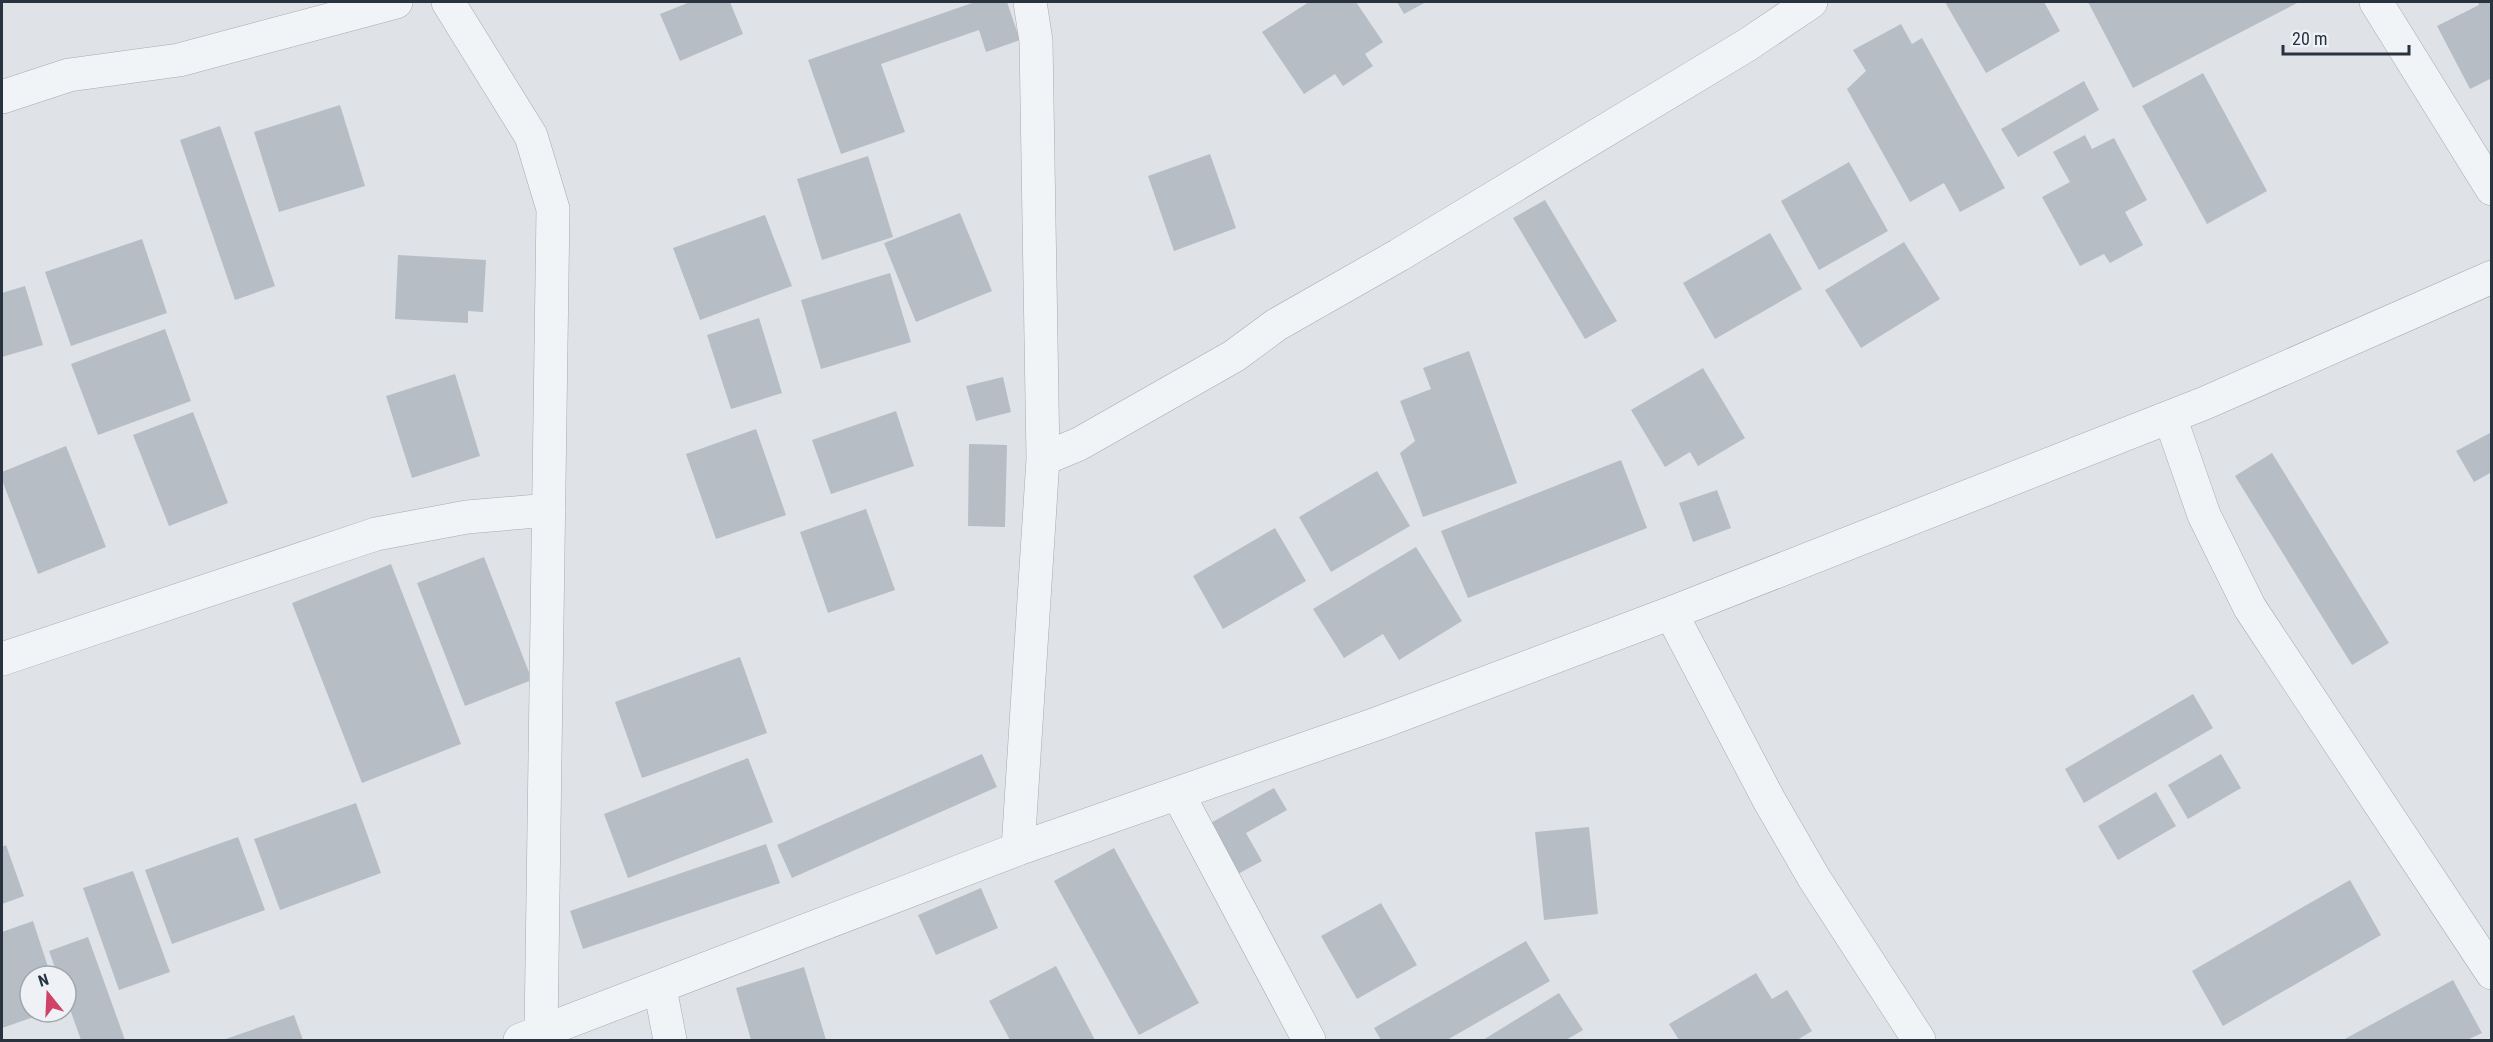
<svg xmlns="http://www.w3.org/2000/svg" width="2493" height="1042" viewBox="0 0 2493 1042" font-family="'Roboto Condensed',sans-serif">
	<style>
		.building { fill: #b6bdc5 }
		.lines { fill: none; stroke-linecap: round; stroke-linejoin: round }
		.minor-casing { stroke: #a4abb2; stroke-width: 34 }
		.minor { stroke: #f1f4f6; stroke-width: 33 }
	</style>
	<rect width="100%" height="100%" fill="#dfe3e8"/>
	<path class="building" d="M690,2H730L743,34L680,61L660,14Z
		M975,2H1007L1020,40L986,52L979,30L881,64L905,132L841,154L808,60Z
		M1309,2H1356L1383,42L1365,54L1373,66L1343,86L1335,74L1304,94L1262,32Z
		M1397,2H1426L1404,14Z
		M1945,2H2044L2060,31L1986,73Z
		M2088,2H2299L2133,88Z
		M2478,2H2492V78L2470,89L2437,26L2479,5Z
		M1901,24L1912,44L1922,38L2005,188L1960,212L1944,183L1910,202L1847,89L1866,71L1853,50Z
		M2203,73L2267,191L2207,224L2142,106Z
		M2084,81L2099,110L2018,157L2001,129Z
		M340,105L365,186L279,212L254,132Z
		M220,126L275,286L235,300L180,140Z
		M2085,135L2092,149L2114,138L2147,200L2125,212L2143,245L2110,263L2104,254L2080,266L2042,197L2070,182L2053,152Z
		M1210,154L1236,228L1174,251L1148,176Z
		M868,156L893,237L822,260L797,179Z
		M1849,162L1888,231L1819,270L1781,201Z
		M1545,200L1617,321L1585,339L1513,218Z
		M960,213L992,291L916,322L884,243Z
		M765,215L792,286L700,320L673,248Z
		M1770,233L1802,289L1715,339L1683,283Z
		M142,239L167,313L71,346L45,272Z
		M1904,242L1940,299L1861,348L1825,290Z
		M398,255L486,260L483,312L468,311V323L395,319Z
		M890,273L911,342L821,369L801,300Z
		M25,286L43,345L2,357V293Z
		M759,318L782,393L731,409L707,335Z
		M165,329L191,401L98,435L71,364Z
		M1469,351L1517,483L1423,517L1400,453L1415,441L1400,401L1431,389L1423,368Z
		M1703,368L1745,438L1698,466L1690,452L1665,467L1631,410Z
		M455,374L480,456L412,478L386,396Z
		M1003,377L1011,412L976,421L966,386Z
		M896,411L914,466L831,494L812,440Z
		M193,412L228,503L169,526L133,435Z
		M756,429L786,515L716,539L686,454Z
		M2492,432V472L2474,482L2456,451Z
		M969,444L1007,445L1005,527L968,526Z
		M66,446L106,547L38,574L2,480V472Z
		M2272,453L2389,643L2352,665L2235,476Z
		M1621,460L1647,528L1468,598L1441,531Z
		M1377,471L1410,526L1331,572L1299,517Z
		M1717,490L1731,528L1693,542L1679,503Z
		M866,509L895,590L828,613L800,532Z
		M1275,528L1306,581L1223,629L1193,576Z
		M1416,547L1462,621L1399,660L1383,634L1344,658L1313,609Z
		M484,557L532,680L465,706L417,583Z
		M391,564L461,744L362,783L292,603Z
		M740,657L767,733L642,778L615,702Z
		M2193,694L2213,728L2084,803L2065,769Z
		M982,754L997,787L792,878L777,845Z
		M2221,754L2241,788L2188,819L2168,785Z
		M748,758L773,822L628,878L604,814Z
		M1274,788L1287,810L1246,833L1262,861L1236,875L1207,825Z
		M2156,792L2176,826L2118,860L2098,826Z
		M356,803L381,873L280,910L254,839Z
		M1589,827L1598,914L1544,920L1535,832Z
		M238,837L265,910L172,944L145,870Z
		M766,844L780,883L583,949L570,911Z
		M6,845L24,896L2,904V847Z
		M1114,848L1199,1003L1139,1035L1054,881Z
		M133,871L170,972L119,990L83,888Z
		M2350,880L2381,935L2223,1026L2192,971Z
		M981,888L998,928L936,955L918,915Z
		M1381,903L1417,965L1357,999L1321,936Z
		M33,921L51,976H30V1012H48L2,1028V932Z
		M88,937L125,1040H81L66,998V976H58L49,951Z
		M1526,941L1550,981L1447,1040H1381L1374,1028Z
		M1056,966L1095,1040H1010L989,1001Z
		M804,967L826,1040H751L736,988Z
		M1756,973L1772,999L1787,990L1812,1031L1797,1040H1679L1669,1024Z
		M2453,980L2482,1033L2467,1040H2343Z
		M1559,993L1583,1030L1566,1040H1483Z
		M294,1015L303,1040H223Z"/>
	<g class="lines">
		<g class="minor-casing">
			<path id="minor" d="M448,2L531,136L553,209L541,1032
				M2376,2L2492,189
				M2,97L69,75L179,60L396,2
				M2170,417L2204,515L2250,608L2492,973
				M1043,459L1079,444L1234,356L1276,325L1399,255L1747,45L1811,2
				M1671,613L1769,800L1814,878L1919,1040
				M2,659L376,534L467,517L549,510
				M1178,794L1309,1040
				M1018,849L1043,459L1036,41L1030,2
				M660,988L670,1040
				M520,1040L1018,849L1379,723L1671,613L2205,403L2492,277"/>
		</g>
		<use href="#minor" class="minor"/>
	</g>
	<rect width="2493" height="1042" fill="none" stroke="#28333f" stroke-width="6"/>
	<g transform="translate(48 994) rotate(342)"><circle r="28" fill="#eef2f6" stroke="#9fa6ad" stroke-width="1.5"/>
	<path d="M0-4.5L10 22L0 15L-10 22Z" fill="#ce4367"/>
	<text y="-9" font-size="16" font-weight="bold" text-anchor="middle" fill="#28333f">N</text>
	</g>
	<path d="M2283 45v9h126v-9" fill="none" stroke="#28333f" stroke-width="3"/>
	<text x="2292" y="45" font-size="18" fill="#28333f" stroke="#eef2f6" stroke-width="4.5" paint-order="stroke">20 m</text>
</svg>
